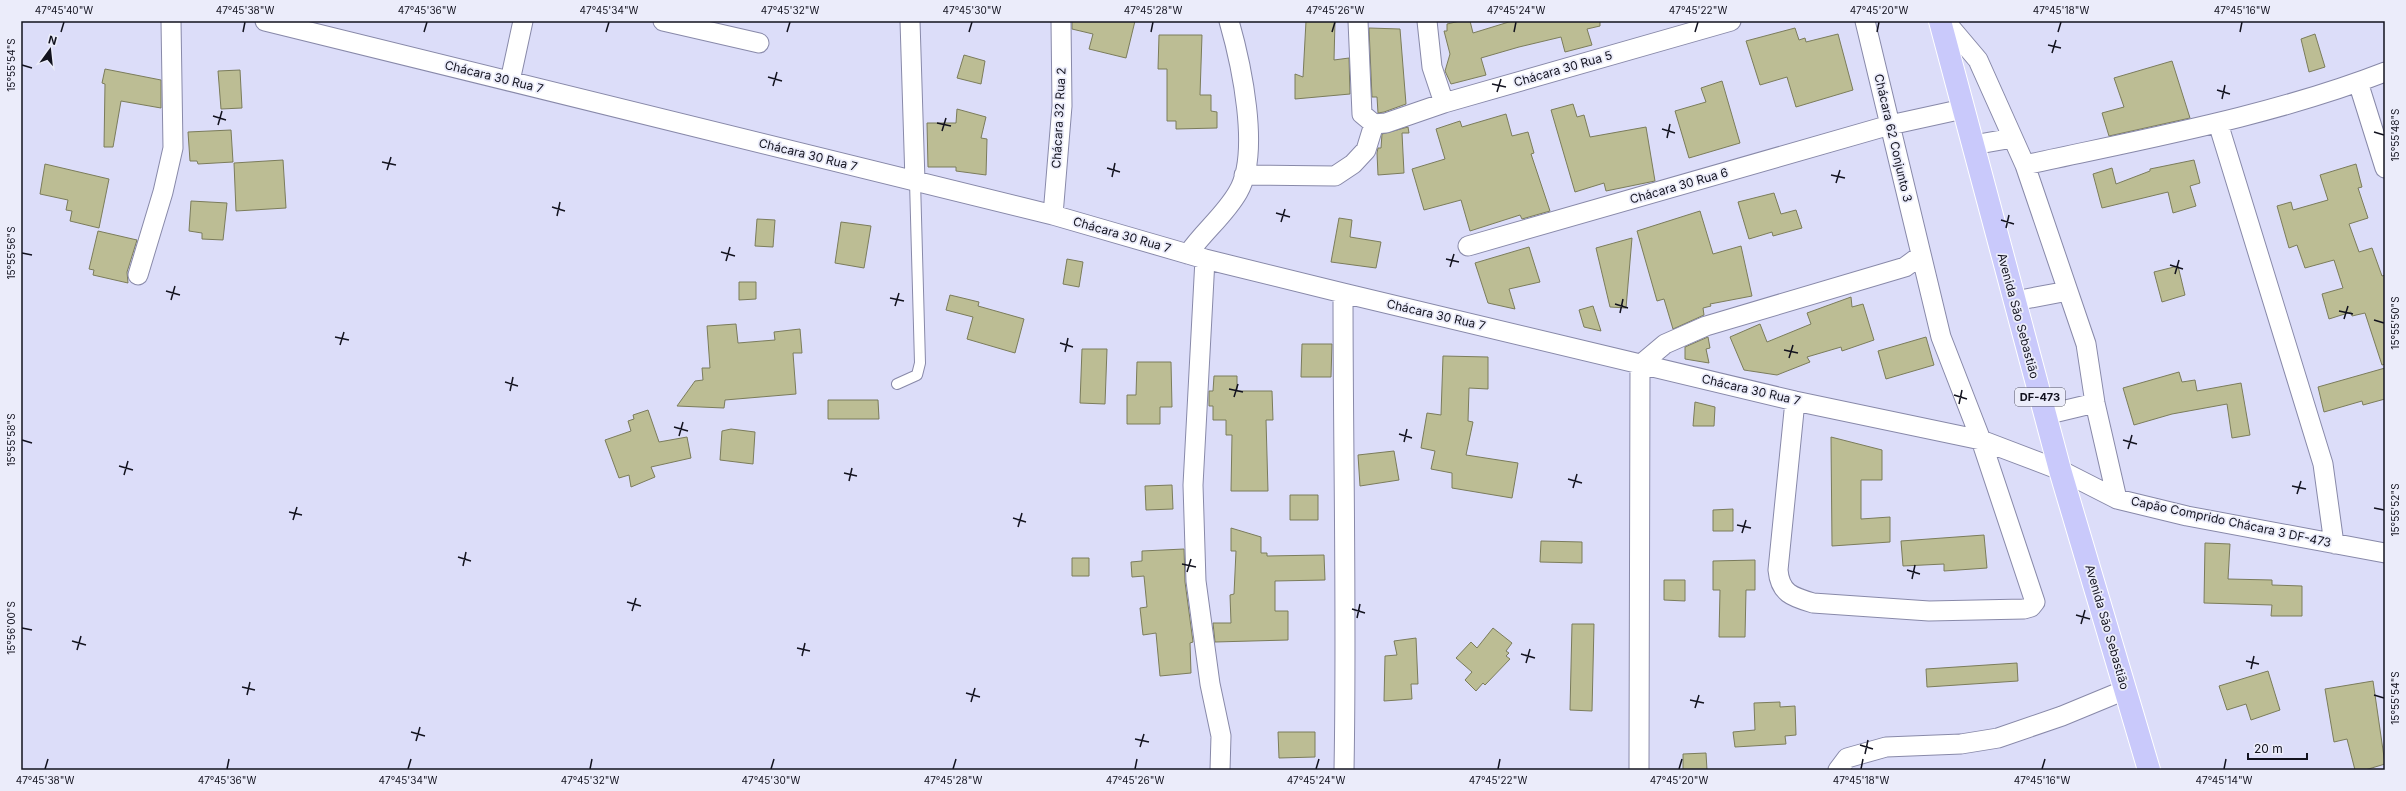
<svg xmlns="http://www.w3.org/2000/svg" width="2406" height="791" viewBox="0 0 2406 791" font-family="Inter,sans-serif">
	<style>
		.building { fill: #bcbd94; stroke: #7b7c5b }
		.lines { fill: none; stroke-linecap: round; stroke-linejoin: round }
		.lane-casing { stroke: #8889a9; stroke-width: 12 }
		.street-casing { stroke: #8889a9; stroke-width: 21 }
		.primary-casing { stroke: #fff; stroke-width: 24 }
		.lane { stroke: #fff; stroke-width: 10 }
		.street { stroke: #fff; stroke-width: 19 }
		.primary { stroke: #c9c9fb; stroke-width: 22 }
		.ticks { fill: none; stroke: #12121e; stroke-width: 1.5 }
		.labels { text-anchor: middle; stroke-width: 3.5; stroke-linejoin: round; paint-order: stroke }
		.shield { fill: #ebecfa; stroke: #535360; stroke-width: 1 }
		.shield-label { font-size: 11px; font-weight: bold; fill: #12121e }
		.street-label { font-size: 12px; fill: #12121e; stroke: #ebecfa }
		.neatline { fill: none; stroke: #12121e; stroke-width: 1.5 }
		.ticks-label { font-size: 10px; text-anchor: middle; fill: #12121e }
	</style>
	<rect width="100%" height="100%" fill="#dcddf9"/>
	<path class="building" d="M1072,21H1135L1126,58L1089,49L1093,34L1072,29Z
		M1306,21H1335L1334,60L1349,58L1350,94L1295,99V74L1303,77Z
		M1460,21H1470L1473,33L1512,21H1600V26L1587,29L1592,45L1565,52L1561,37L1519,47L1481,58L1486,75L1451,84L1445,71L1450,54L1444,31H1447V24Z
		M1369,28L1400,29L1406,104L1384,112L1378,113L1377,97H1372Z
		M1795,28L1799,40L1805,38L1806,42L1838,34L1853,90L1796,107L1787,77L1760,85L1746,41Z
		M2315,34L2325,67L2309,72L2301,39Z
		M1159,35H1202L1200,95H1211V111L1217,112V128L1176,129V121H1167V69H1158Z
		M964,55L985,61L981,84L957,78Z
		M2172,61L2190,118L2109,136L2102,113L2124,107L2114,78Z
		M105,69L161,80V108L121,101L113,147H104L105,84L102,83Z
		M240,70L242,108L221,109L218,71Z
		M1722,81L1740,143L1689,158L1675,111L1706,102L1701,88Z
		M1573,104L1577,117L1584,115L1590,137L1646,127L1655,181L1606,191L1604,183L1575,192L1551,110Z
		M957,109L986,117L981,138L987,139L986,175L956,171V167H928L927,123H956Z
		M1506,114L1512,136L1528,132L1534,153L1531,154L1550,211L1522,219L1520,215L1470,231L1461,200L1424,210L1412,169L1445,159L1436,129L1460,121L1462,127Z
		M1408,127L1409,133H1402L1404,173L1378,175L1377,153L1378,148H1381L1382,134Z
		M231,130L233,162L198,164L197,161H190L188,132Z
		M283,160L286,208L236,211L234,163Z
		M2194,160L2200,183L2190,186L2196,206L2173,213L2168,192L2102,208L2093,174L2112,168L2116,184L2150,171V169Z
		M45,164L109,179L99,228L70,221L72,211L66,210L68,200L40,194Z
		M2356,164L2362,187L2358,188L2368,218L2349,224L2359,252L2372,248L2382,276L2385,275V364L2382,365L2365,313L2352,316L2351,312L2329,319L2322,294L2343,288L2334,260L2305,268L2297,245L2289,248L2277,206L2291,202L2293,210L2328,200L2320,175Z
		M1774,193L1781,214L1796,210L1802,228L1773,236L1772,232L1749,239L1738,202Z
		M191,201L227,203L223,240L202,239V233L189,231Z
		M1700,211L1713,254L1741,246L1752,296L1710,304L1711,306L1703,308L1704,315L1673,329L1664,299L1657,301L1637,231Z
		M1339,218L1352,220L1350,237L1381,242L1376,268L1331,262Z
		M757,219L775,220L773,247L755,246Z
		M841,222L871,226L864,268L835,263Z
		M98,231L137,240L127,272L128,283L93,275L94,270L89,269Z
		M1632,238L1626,308L1610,307L1596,248Z
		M1529,247L1540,282L1509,289L1515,309L1488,303L1475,263Z
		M1067,259L1083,262L1079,287L1063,284Z
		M2178,266L2185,295L2162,302L2154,272Z
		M739,282H756V299L739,300Z
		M950,295L979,302L978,306L1024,319L1015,353L967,339L973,317L946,310Z
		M1851,297L1852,307L1863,304L1874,340L1842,351L1841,347L1807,357L1810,362L1777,375L1744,370L1730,337L1760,324L1767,342L1811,324L1807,313Z
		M1593,306L1601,331L1584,327L1579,310Z
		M736,324L738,343L775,340L774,332L800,329L802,353H793L796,394L725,400L724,408L677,406L695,381L703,380L702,368H710L707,326Z
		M1708,337L1710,348L1706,349L1709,363L1685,359V347Z
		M1926,337L1934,365L1886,379L1878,351Z
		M1302,344H1332L1331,377H1301Z
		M1082,349H1107L1105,404L1080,403Z
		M1443,356L1488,357V389L1469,388L1468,421L1473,422L1466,455L1518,463L1512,498L1452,488V473L1431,469L1435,451L1421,448L1427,413L1441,415Z
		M1137,362H1171L1172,407H1160V424H1127V395H1136Z
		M2385,368V399L2363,405L2362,401L2324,412L2318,387Z
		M2179,372L2182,382L2195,380L2197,391L2241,383L2250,435L2232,438L2227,404L2172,414L2134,425L2123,388Z
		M1214,376H1237V391H1272L1273,420H1266L1268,491H1231L1232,435H1226V420H1213V406H1209V391H1213Z
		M828,400H878L879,419H828Z
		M1695,402L1715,407L1714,426H1693Z
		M648,410L659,442L687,437L691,458L651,467L655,477L631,487L629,475L619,478L605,440L631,431L628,421L634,419L633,415Z
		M731,429L755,432L753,464L720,460L722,431Z
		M1831,437L1882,450V480H1861V519L1890,517V542L1832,546Z
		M1394,451L1399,480L1360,486L1358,455Z
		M1172,485L1173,509L1146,510L1145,486Z
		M1290,495H1318V520H1290Z
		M1733,509V531H1713V510Z
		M1231,528L1261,537V553H1267V556L1324,555L1325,580L1275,581V611H1288V640L1215,642L1213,623H1231L1230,595L1234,594L1236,551H1231Z
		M1984,535L1987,568L1944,571V564L1903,566L1901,541Z
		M1541,541L1582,542V563L1540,562Z
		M2205,543L2230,544L2228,579L2272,580V585L2302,586V616H2271L2272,605L2204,603Z
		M1184,549L1185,582L1193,642L1190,643L1191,673L1160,676L1156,633L1143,635L1140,608L1147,607L1144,576L1132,577L1131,562L1142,561V551Z
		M1072,558H1089V576H1072Z
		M1755,560V590H1746L1745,637H1719L1720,590H1713V561Z
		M1664,580H1685V601L1664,600Z
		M1572,624H1594L1592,711L1570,710Z
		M1493,628L1512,643L1506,651L1509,653L1506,656L1510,659L1485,685L1483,683L1476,691L1465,680L1472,672L1456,658L1471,642L1477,648Z
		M1416,638L1418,684H1411L1412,699L1384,701L1385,656L1397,655L1394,641Z
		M2017,663L2018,681L1927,687L1926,669Z
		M2268,671L2280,710L2251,720L2246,704L2227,710L2219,686Z
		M2373,681L2385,764L2365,770H2355L2347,739L2334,742L2325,689Z
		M1780,702V707L1795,706L1796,735L1785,736L1786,744L1735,747L1733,732L1755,730L1754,703Z
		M1278,732H1315V757L1279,758Z
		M1706,753L1707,770H1683V754Z"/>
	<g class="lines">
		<g class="lane-casing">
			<path id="lane" d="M897,384L917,375L920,363L915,181"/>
		</g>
		<g class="street-casing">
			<path id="street" d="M265,21L1053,215L1205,259L1343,293L1795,401L1981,440L2060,470L2117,499L2187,516L2385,553
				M663,21L759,43
				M910,21L915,181
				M1358,21L1362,114L1374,124
				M1427,21L1432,67L1444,103
				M1945,21L1978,60L2025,165L2086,344L2095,403L2117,499
				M510,81L523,21
				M2358,82L2385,168
				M2218,123L2323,464L2334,544
				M1374,124L1386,123L1444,103L1731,21
				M1973,145L2013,138
				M2025,165C2143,139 2272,116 2385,72
				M1244,175L1335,176L1353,164L1366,150L1374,124
				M1053,215L1062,106L1061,21
				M1468,246L1890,125L1963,109
				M1188,254C1203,232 1225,215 1238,192C1261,153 1241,63 1229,21
				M1205,259L1193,485L1196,581L1210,684L1221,736L1220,770
				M138,275L163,192L173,148L171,21
				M1343,293C1343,452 1347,611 1344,770
				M2015,301L2068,291
				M1795,401L1778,570C1780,593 1792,597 1813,603L1929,611L2024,609L2031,607L2035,602L1981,440L1941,337L1865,21
				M2045,415L2095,403
				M1639,770L1640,365L1665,344L1706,326L1905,267L1920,256
				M1838,770L1847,758L1886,747L1961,744L1998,738L2062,716L2125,690"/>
		</g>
		<g class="primary-casing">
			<path id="primary" d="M1940,21L2060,470L2149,770"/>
		</g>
		<use href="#lane" class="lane"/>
		<use href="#street" class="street"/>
		<use href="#primary" class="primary"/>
	</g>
	<path class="ticks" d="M61,32L64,22M243,32L245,22M424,32L427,22M606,32L609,22M787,32L790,22M969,32L972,22M1151,32L1153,22M1332,32L1335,22M1514,32L1516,22M1695,32L1698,22M1877,32L1879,22M2058,32L2061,22M2240,32L2242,22M2048,45L2061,48M2052,53L2056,40M22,65L32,68M768,77L782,81M1492,84L1506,87M773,86L777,72M2217,90L2230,94M1497,92L1501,79M2222,99L2225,85M213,116L226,120M937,123L951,126M218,125L222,111M1662,129L1675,133M942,131L946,118M2374,132L2384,135M1667,138L1670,124M382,162L396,165M1107,168L1120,172M387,170L391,157M1831,175L1845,178M1112,177L1115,163M1836,183L1840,170M552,207L565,211M1276,213L1290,217M557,216L560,202M2001,220L2014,224M1281,222L1285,209M2006,228L2009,215M721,252L735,256M22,253L32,255M1446,259L1459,262M726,261L730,247M2170,265L2183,269M1450,267L1454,254M2175,274L2179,260M166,291L180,295M890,298L904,301M171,300L175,286M1615,304L1628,308M895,306L899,293M2339,311L2353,314M1620,313L1623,299M2344,319L2348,306M2374,320L2384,323M335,337L349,340M1060,343L1073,347M340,345L344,332M1784,350L1798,353M1065,352L1068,338M1789,358L1793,345M505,382L518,386M1229,389L1243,392M510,391L513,377M1954,395L1967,399M1234,397L1238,384M1959,404L1962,390M674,427L688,431M1399,434L1412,438M679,436L683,422M22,440L32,443M2123,440L2137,444M1404,442L1407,429M2128,449L2132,435M119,466L133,470M844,473L857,476M124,475L128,461M1568,479L1582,483M849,481L852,468M2292,486L2306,489M1573,488L1577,474M2297,494L2301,481M2374,508L2384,510M289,512L302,515M1013,518L1026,522M293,520L297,507M1737,525L1751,528M1018,527L1022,513M1742,533L1746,520M458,557L471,561M1182,564L1196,567M463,566L466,552M1907,570L1920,574M1187,572L1191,559M1912,579L1915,565M627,602L641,606M1352,609L1365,613M632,611L636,598M2076,615L2090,619M1357,618L1360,604M2081,624L2085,610M22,628L32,630M72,641L86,645M797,648L810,651M77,650L81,636M1521,654L1535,658M802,656L805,643M2246,661L2259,664M1526,663L1530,649M2251,669L2254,656M242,687L255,690M966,693L980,697M247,695L250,682M2374,695L2384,698M1690,700L1704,703M971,702L975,688M1695,708L1699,695M411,732L425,736M1135,739L1149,742M416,741L420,727M1860,745L1873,749M1140,747L1144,734M1865,754L1868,740M45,769L48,759M227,769L229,759M408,769L411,759M590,769L592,759M771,769L774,759M953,769L956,759M1135,769L1137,759M1316,769L1319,759M1498,769L1500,759M1679,769L1682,759M1861,769L1863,759M2042,769L2045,759M2224,769L2226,759"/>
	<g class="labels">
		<rect class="shield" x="2015" y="388" width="50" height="18" rx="3"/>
		<g class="shield-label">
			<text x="2040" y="401">DF-473</text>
		</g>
		<g class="street-label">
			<text transform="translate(1563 69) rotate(-16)" y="4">Chácara 30 Rua 5</text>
			<text transform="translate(494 77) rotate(14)" y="4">Chácara 30 Rua 7</text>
			<text transform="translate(1059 118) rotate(-87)" y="4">Chácara 32 Rua 2</text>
			<text transform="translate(1893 138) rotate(77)" y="4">Chácara 62 Conjunto 3</text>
			<text transform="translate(808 155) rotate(14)" y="4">Chácara 30 Rua 7</text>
			<text transform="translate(1679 186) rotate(-16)" y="4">Chácara 30 Rua 6</text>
			<text transform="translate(1122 235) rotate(16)" y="4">Chácara 30 Rua 7</text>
			<text transform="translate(1436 315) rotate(13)" y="4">Chácara 30 Rua 7</text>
			<text transform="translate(2018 316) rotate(75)" y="4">Avenida São Sebastião</text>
			<text transform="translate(1751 390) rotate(13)" y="4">Chácara 30 Rua 7</text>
			<text transform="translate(2231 522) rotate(12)" y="4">Capão Comprido Chácara 3 DF-473</text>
			<text transform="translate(2107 627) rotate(74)" y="4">Avenida São Sebastião</text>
		</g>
	</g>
	<rect width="2406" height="791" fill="none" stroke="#ebecfa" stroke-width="44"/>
	<g transform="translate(50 50) rotate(15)" stroke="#ebecfa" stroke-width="3" paint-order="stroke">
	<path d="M0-3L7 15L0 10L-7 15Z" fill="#12121e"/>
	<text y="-6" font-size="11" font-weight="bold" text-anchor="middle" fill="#12121e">N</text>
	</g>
	<path d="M2248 753v6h59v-6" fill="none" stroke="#12121e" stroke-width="2"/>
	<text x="2254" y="753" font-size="12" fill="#12121e" stroke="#ebecfa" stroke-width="3" paint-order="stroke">20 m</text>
	<rect x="22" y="22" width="2362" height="747" class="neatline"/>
	<g class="ticks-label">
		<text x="64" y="14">47°45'40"W</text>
		<text x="245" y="14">47°45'38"W</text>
		<text x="427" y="14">47°45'36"W</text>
		<text x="609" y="14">47°45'34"W</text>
		<text x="790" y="14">47°45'32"W</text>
		<text x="972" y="14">47°45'30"W</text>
		<text x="1153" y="14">47°45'28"W</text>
		<text x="1335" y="14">47°45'26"W</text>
		<text x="1516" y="14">47°45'24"W</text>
		<text x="1698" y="14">47°45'22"W</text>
		<text x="1879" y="14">47°45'20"W</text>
		<text x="2061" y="14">47°45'18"W</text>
		<text x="2242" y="14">47°45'16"W</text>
		<text transform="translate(11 65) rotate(-90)" y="4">15°55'54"S</text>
		<text transform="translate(2395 135) rotate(-90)" y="4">15°55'48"S</text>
		<text transform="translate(11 253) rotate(-90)" y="4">15°55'56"S</text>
		<text transform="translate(2395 323) rotate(-90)" y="4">15°55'50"S</text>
		<text transform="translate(11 440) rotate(-90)" y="4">15°55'58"S</text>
		<text transform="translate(2395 510) rotate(-90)" y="4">15°55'52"S</text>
		<text transform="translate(11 628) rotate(-90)" y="4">15°56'00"S</text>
		<text transform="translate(2395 698) rotate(-90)" y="4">15°55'54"S</text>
		<text x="45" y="784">47°45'38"W</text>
		<text x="227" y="784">47°45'36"W</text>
		<text x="408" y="784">47°45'34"W</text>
		<text x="590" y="784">47°45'32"W</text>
		<text x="771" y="784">47°45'30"W</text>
		<text x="953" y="784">47°45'28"W</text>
		<text x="1135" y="784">47°45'26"W</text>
		<text x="1316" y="784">47°45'24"W</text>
		<text x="1498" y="784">47°45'22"W</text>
		<text x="1679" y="784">47°45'20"W</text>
		<text x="1861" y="784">47°45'18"W</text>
		<text x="2042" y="784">47°45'16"W</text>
		<text x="2224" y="784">47°45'14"W</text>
	</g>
</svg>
